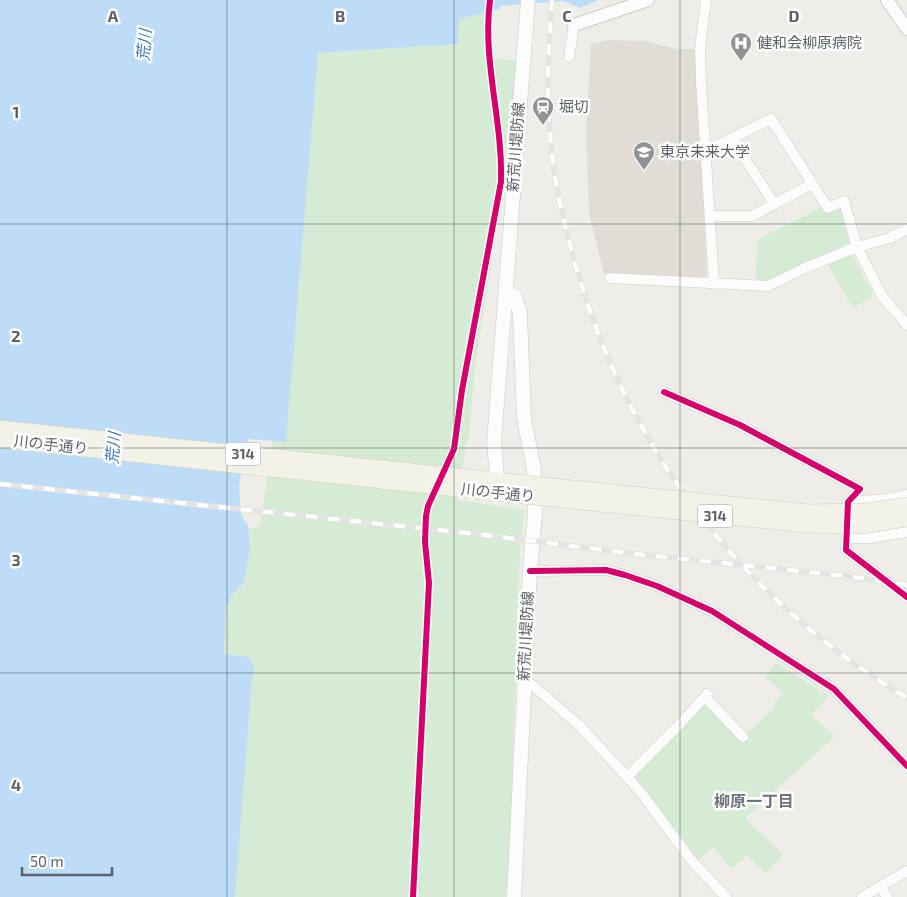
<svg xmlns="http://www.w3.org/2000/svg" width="907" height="897" viewBox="0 0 907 897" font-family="'Exo 2','Noto Sans JP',sans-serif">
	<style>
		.education { fill: #dfddd6 }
		.green { fill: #d5ebd3 }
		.water { fill: #bcdcf8 }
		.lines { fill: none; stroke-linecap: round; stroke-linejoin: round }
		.minor-casing { stroke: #cbcbca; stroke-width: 11 }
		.tertiary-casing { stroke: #cbcbca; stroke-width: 14 }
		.secondary-casing { stroke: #c9cac9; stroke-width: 15 }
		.primary-casing { stroke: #d7cfb4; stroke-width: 16 }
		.minor { stroke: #fcfcfc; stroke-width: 10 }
		.tertiary { stroke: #fcfcfc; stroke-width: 12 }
		.secondary { stroke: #fcfcfc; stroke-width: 14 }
		.primary { stroke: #f3f2e9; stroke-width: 15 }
		.rail-casing { stroke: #e4e4e4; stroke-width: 5.5 }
		.rail { stroke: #fff; stroke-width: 4; stroke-dasharray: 11; stroke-linecap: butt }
		.primary-bridge-casing { stroke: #d7cfb4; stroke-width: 16; stroke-linecap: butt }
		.primary-bridge { stroke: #f3f2e9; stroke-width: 15 }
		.cycleway-casing { stroke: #fff; stroke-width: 9 }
		.cycleway { stroke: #d6006c; stroke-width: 6 }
		.grid { fill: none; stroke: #5d6167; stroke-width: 1; stroke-opacity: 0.55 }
		.labels { text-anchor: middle; stroke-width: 5; stroke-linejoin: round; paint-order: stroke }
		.shield { fill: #fff; stroke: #8e9095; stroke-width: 1 }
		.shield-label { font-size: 14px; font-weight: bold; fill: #5d6167 }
		.poi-label { font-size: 15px; fill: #5d6167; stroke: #fff; text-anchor: start }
		.street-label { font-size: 15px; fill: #5d6167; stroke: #fff }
		.water-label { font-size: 16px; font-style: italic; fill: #3a74bb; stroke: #fff }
		.neighbourhood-label { font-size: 16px; font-weight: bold; fill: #6e7379; stroke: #fff }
		.grid-label { font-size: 16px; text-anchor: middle; font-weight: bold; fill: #5d6167; stroke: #fff; stroke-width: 5; stroke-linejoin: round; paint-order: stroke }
	</style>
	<rect width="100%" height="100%" fill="#eeede8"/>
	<path class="education" d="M608,40L645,41L677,49H696L707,276L697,278L604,274L589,213L586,128L591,44Z"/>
	<path class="green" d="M485,12L484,57L516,60L508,161L476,357L469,433L465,450L457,500L525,510L520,548L508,886L505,897H235L252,678L255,671L224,654L226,607L233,594L242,584L250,546L249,529L260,526L273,441H286L318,53L457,44L458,19Z
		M821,207L825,212L836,207L841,209L849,243L761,283L756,281L757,240Z
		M848,253L853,255L865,281L872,290L871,297L853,308L827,263Z
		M776,663L829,696L811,715L835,736L745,818L783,855L766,873L747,856L731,868L713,847L698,860L633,773L704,702L742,738L776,706L774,703L784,694L765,677Z"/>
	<path class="water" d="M0,0H599L580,8L563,1L500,6L499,9L459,19L458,44L318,53L286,442L248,439L239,485L241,515L248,526L250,546L246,573L242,584L233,594L226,607L224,654L249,657L255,671L252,678L235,897H0Z"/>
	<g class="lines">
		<g class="minor-casing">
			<path id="minor" d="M706,0L700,49L701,82L714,284
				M569,57L574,25
				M732,138L774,204
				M706,151L771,119L828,208L844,201L857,247L882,296L907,325
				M710,216H752L812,184
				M610,278L768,286L805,268L857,247L890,238L907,229
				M664,392L740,425L860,489L848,502L846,550L907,597
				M848,502L889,499L907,495
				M847,538H870L907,532
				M530,571L606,570L625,575L657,586L712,611L834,689L907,766
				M524,685L531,684L579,725L627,777L642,794L691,860L726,897
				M705,697L743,737
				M627,777L680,724L707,694
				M881,886L887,897
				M862,897L907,871"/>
		</g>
		<g class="tertiary-casing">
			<path id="tertiary" d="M887,0L907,29
				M574,25L648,0"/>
		</g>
		<g class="secondary-casing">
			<path id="secondary" d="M506,293L515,296L520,314L524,419L534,469L533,488L535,512L530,571L514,897
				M498,489L494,442L528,0"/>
		</g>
		<g class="primary-casing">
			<path id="primary" d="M0,428L524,483
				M0,440L523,496"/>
		</g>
		<use href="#minor" class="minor"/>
		<use href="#tertiary" class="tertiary"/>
		<use href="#secondary" class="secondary"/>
		<use href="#primary" class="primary"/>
		<g class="rail-casing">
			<path id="rail" d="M552,0C548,49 546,97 551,145C555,185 564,225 575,263C627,449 741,599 907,698
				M0,484L477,534L627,553L846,576L907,585"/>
		</g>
		<use href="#rail" class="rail"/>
		<g class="primary-bridge-casing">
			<path id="primary-bridge" d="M524,483L808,512L865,511L907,505
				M523,496L806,525L863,526L907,519"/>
		</g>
		<use href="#primary-bridge" class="primary-bridge"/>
		<g class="cycleway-casing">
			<path id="cycleway" d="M664,392L740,425L860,489L848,502L846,550L907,597
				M530,571L606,570L625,575L657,586L712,611L834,689L907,766
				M413,897L429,583L425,542L426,516L428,506L454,449L462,390L501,182C503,121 482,61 490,0"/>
		</g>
		<use href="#cycleway" class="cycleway"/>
	</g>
	<path class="grid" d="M227,0V897M454,0V897M680,0V897M0,224H907M0,448H907M0,673H907"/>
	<defs>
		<g id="hospital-pin" transform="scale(1.125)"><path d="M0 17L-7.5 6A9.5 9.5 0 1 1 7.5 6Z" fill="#909294" stroke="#fff"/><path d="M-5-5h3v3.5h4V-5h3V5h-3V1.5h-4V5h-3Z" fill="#fff"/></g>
		<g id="station-pin" transform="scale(1.125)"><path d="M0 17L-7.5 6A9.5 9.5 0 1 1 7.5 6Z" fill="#909294" stroke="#fff"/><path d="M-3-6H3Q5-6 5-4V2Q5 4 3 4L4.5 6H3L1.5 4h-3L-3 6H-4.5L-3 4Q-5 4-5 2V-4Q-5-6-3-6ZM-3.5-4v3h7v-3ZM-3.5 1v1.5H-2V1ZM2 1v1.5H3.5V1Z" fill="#fff"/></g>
		<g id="university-pin" transform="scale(1.125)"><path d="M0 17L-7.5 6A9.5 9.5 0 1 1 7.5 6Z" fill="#909294" stroke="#fff"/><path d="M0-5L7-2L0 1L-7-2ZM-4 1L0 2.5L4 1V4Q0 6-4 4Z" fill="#fff"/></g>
	</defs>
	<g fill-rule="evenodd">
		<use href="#hospital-pin" x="741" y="43"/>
		<use href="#station-pin" x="543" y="107"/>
		<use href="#university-pin" x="644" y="152"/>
	</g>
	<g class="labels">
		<g class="shield">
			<rect x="225.5" y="442.5" width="35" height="23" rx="4"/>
			<rect x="697.5" y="504.5" width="35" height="23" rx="4"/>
		</g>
		<g class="shield-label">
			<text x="243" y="459">314</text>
			<text x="715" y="521">314</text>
		</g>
		<g class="poi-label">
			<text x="757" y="48">健和会柳原病院</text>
			<text x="559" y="112">堀切</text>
			<text x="660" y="157">東京未来大学</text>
		</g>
		<g class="street-label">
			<text transform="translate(516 147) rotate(-86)" y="5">新荒川堤防線</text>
			<text transform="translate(51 445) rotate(6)" y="5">川の手通り</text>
			<text transform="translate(498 493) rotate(6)" y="5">川の手通り</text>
			<text transform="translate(526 636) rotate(-87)" y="5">新荒川堤防線</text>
		</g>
		<g class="water-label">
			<text transform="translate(144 45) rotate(-86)" y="6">荒川</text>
			<text transform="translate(113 448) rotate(-86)" y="6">荒川</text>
		</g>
		<g class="neighbourhood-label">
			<text x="754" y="807">柳原一丁目</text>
		</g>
	</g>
	<g class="grid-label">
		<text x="113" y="22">A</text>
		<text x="340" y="22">B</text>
		<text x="567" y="22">C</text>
		<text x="794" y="22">D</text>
		<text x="16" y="118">1</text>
		<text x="16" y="342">2</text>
		<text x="16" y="566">3</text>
		<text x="16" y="791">4</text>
	</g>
	<path d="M22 867v8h90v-8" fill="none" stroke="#5d6167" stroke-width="2.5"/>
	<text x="30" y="867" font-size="15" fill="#5d6167" stroke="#ffffff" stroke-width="4" paint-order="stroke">50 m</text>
</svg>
